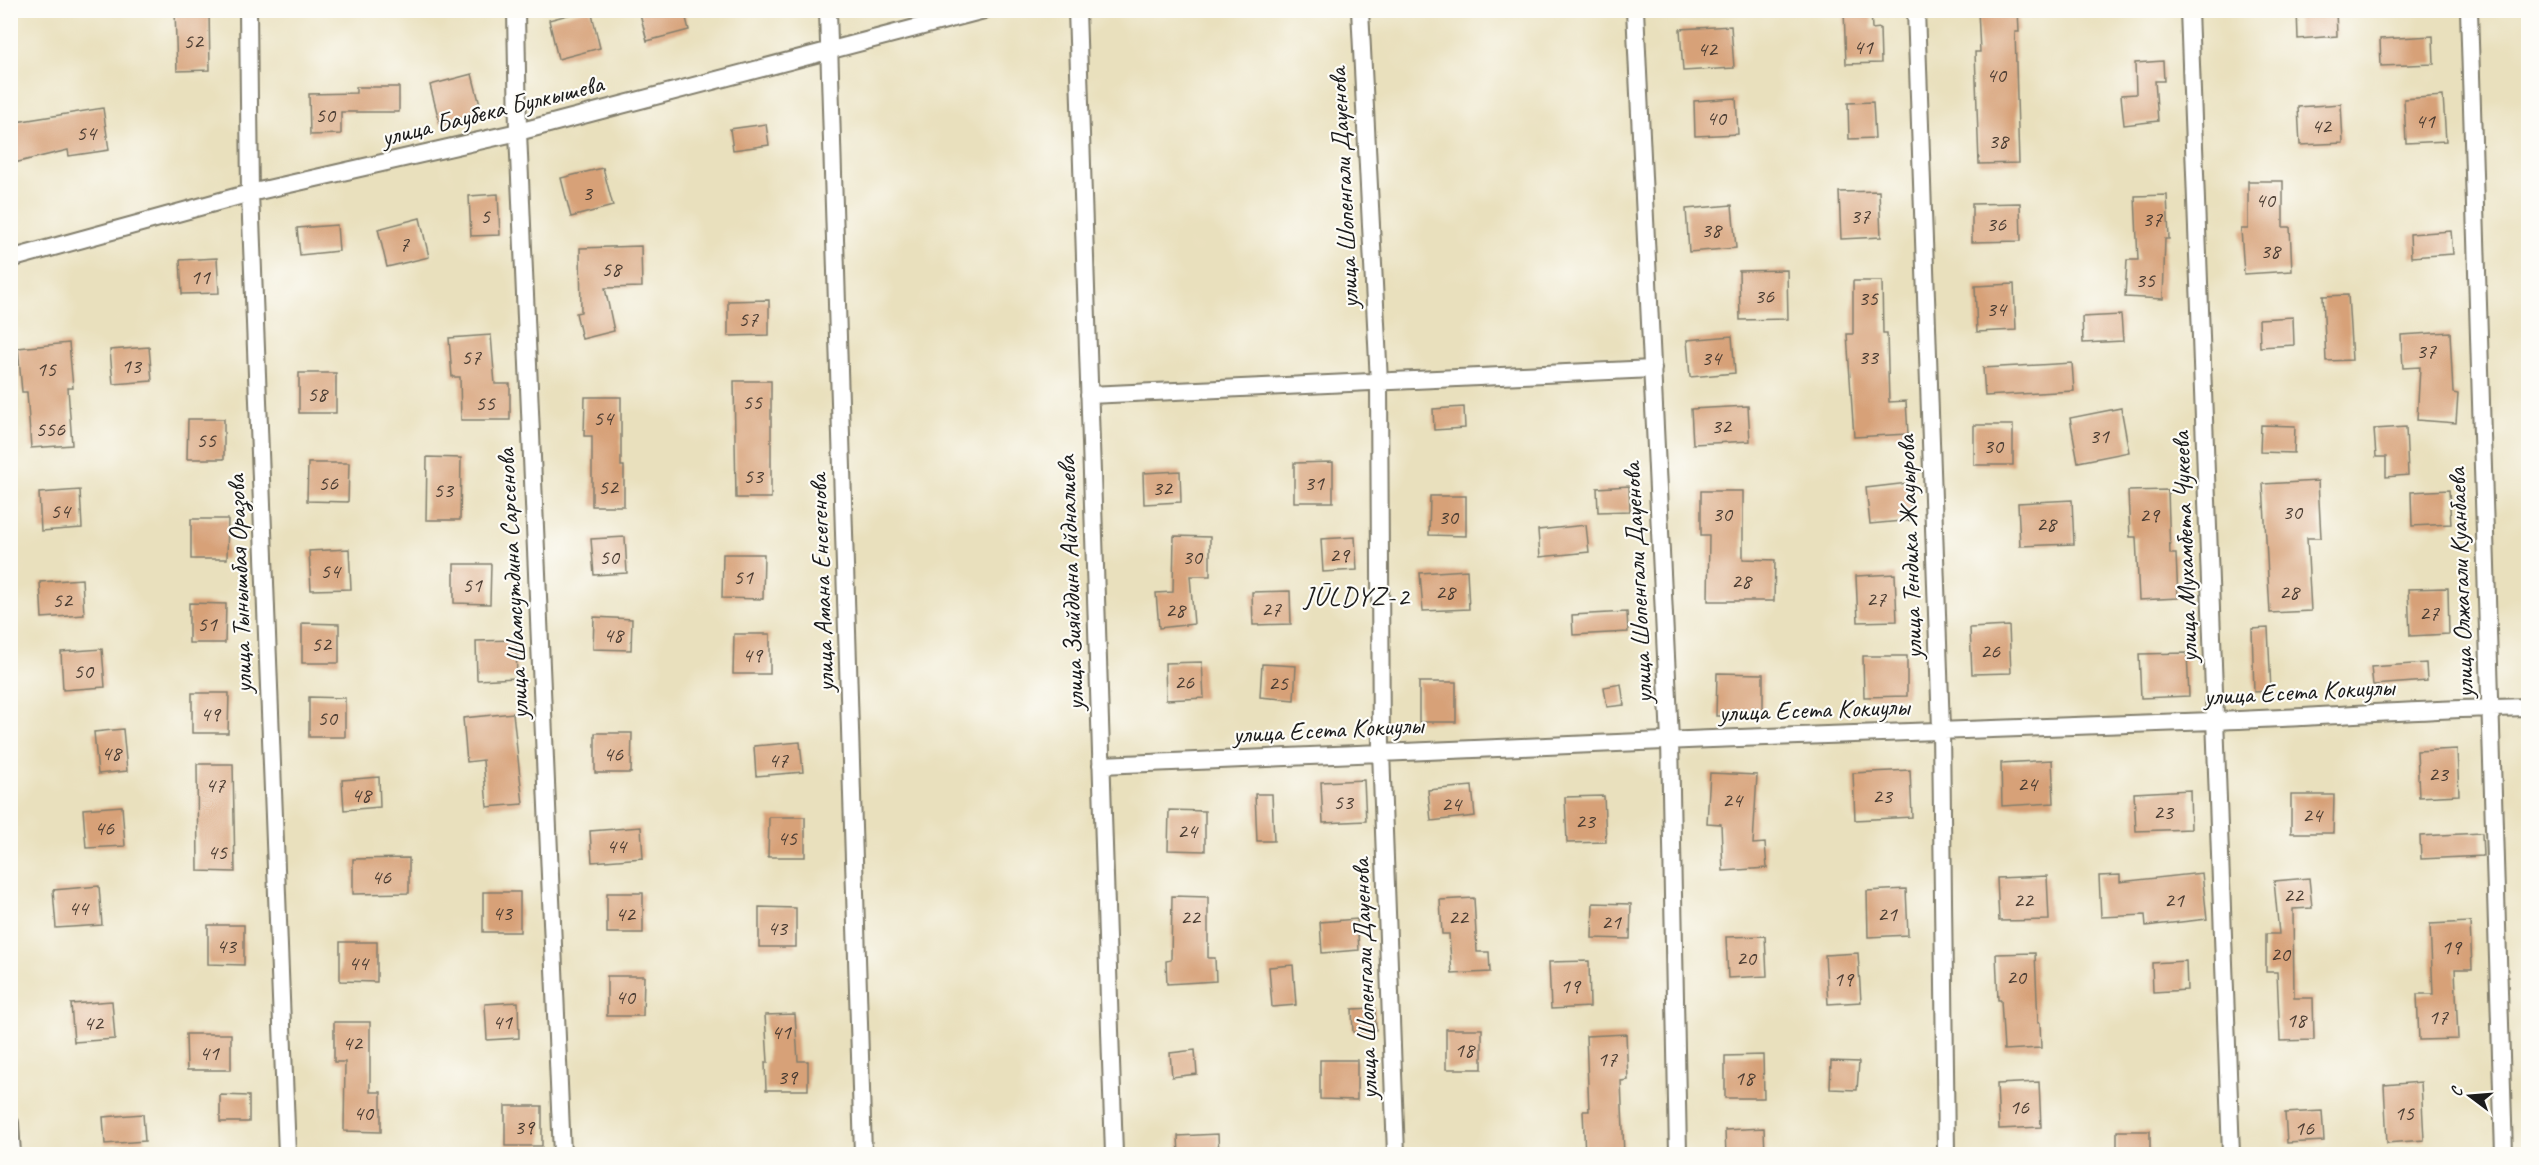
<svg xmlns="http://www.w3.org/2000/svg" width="2539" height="1165" viewBox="0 0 2539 1165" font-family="Caveat,sans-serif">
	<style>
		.building { fill: #d7a178 }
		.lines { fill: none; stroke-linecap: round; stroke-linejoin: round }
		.street-casing { stroke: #827e6c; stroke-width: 20 }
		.street { stroke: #fff; stroke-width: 16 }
		.labels { text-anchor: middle; stroke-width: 4.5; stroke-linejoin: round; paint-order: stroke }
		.number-label { font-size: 22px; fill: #4b3d33 }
		.street-label { font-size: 26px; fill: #1c1c1c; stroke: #fdfcf7 }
		.neighbourhood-label { font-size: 27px; letter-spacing: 1.5px; fill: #1c1c1c; stroke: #fdfcf7 }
	</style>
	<rect width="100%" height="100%" fill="#fdfcf7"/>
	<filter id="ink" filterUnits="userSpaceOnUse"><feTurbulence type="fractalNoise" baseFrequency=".0167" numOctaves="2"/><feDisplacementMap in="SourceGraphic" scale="12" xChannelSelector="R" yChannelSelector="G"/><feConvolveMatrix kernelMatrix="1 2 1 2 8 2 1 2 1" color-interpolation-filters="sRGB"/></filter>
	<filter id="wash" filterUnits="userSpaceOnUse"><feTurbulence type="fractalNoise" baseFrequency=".008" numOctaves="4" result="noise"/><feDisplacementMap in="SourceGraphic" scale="24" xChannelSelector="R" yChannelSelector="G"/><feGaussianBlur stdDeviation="1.35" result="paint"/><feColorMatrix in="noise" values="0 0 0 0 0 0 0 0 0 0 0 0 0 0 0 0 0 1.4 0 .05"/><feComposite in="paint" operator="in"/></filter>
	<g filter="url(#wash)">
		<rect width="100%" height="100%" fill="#e9e0bd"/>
		<g id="blocks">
			<path class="building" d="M175,10H209L210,70L177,71Z
				M586,10H591L600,48L558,59L549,20Z
				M639,10H684L689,30L647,41Z
				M1844,10H1871L1872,29L1880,28L1881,63L1846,64Z
				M1978,10H2018L2019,32H2015L2019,163L1979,164L1975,52H1980Z
				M2297,10H2336L2337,36L2298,39Z
				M1731,26L1734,68L1683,71L1680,29Z
				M2433,36L2434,64L2381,66L2380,39Z
				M2163,61L2164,81H2155L2158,121L2124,125L2121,95L2136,94L2135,63Z
				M472,74L482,113L440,124L430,85Z
				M356,87H399V112H341V134L310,135L309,94L356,93Z
				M2443,96L2446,141L2406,143L2404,99Z
				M1736,98L1738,134L1695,136L1694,101Z
				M1873,102L1875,138L1849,139L1848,103Z
				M2341,104L2343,143L2300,145L2298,107Z
				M103,108L109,150L69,156L68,150L10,164V123Z
				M766,124L769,145L733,150L730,129Z
				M603,168L613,206L571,217L561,178Z
				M2248,181H2283V227H2290L2292,271L2244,274L2241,229H2248Z
				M1879,191L1881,237L1841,239L1839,192Z
				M498,194L500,235L471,236L469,196Z
				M2167,195L2169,239H2165L2163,299L2125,297L2127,260H2138L2135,196Z
				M2020,203L2021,241L1972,242V204Z
				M1732,205L1736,248L1689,252L1686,209Z
				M420,218L429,257L387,267L378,229Z
				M337,225L339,251L300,255L297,228Z
				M2451,231L2453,254L2411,257L2410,234Z
				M641,246L642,287L605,288L614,331L582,339L576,313L581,312L580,248Z
				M217,258L219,293L182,294L180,260Z
				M1787,270L1788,319L1740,320L1739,271Z
				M1853,281H1882L1883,333H1887L1889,402L1906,401L1908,434L1854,437L1847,334H1853Z
				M2014,284L2016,330L1977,332L1975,286Z
				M2348,295L2352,360L2326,361L2323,296Z
				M769,300V335L728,336V301Z
				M2121,315L2123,341L2083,343L2082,317Z
				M2293,317L2294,345L2260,347L2259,319Z
				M2450,332L2453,393L2458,394L2456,423L2417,420L2420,367L2403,368L2401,335Z
				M491,335L495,384H510V420H461L460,377H452L449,338Z
				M1732,336L1735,373L1690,377L1687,340Z
				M69,343L73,388H68L72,445L31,448L27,392H22L18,348Z
				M149,347L152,381L113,384L110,350Z
				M2072,363L2074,391L1985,396L1983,368Z
				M299,373H336V413H299Z
				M734,381H771V498H736Z
				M585,397H621V466H624V506H592V436H584Z
				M1748,406L1750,441L1693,444L1691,409Z
				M1464,407L1465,428L1434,430L1433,409Z
				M2121,408L2129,452L2078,462L2070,418Z
				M188,419H224V459H187Z
				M1974,425H2013V465H1974Z
				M2261,425L2295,426L2294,453L2260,452Z
				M2406,427L2408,475L2386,477V457H2376L2374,429Z
				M427,457L461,458L460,520H426Z
				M1333,462V502H1294V463Z
				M308,463H349L348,502L307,501Z
				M1180,471L1181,502L1144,504L1143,473Z
				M2318,481L2321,538H2307L2311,611L2270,613L2263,484Z
				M1908,483L1912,520L1870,524L1866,488Z
				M1629,486L1630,511L1598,512L1597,488Z
				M80,490L82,528L41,531L39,493Z
				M2168,490L2170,554H2176L2178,598L2139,600L2136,537H2130L2128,491Z
				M2449,490L2451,524L2412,526L2411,492Z
				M1701,491H1743V559L1775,560L1774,601H1708L1709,535H1701Z
				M1430,496H1466V536L1429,535Z
				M2072,500L2074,544L2020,546L2018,503Z
				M191,519H228L227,559H191Z
				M1586,525L1589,552L1540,557L1538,530Z
				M1174,536L1210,537V576H1190L1194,624L1159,628L1156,593L1173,592Z
				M625,537L627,573L594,575L591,539Z
				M1355,537L1357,570L1323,572L1321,539Z
				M349,549L351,589L311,590L309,551Z
				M723,554H764L763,599L722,598Z
				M454,564H491L490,604L454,603Z
				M1467,570L1469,609L1423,611L1420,573Z
				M1895,574L1897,621L1858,622L1856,576Z
				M82,579L84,615L42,618L40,582Z
				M2448,588L2449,634L2410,636L2408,589Z
				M1290,591L1291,624L1253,625L1252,592Z
				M189,603L226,604L225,643H189Z
				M1627,612L1628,632L1573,635L1572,615Z
				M594,617L632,619L631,650L593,649Z
				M302,623L339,624V663H302Z
				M2009,626L2011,673L1972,674L1970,628Z
				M2268,628L2271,691L2254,692L2252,629Z
				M734,634H770V674H733Z
				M516,640L517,678L477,680L476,641Z
				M102,649L105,687L63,690L61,652Z
				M2187,653L2189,696L2141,698L2139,654Z
				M1863,656H1907V696L1864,697Z
				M1202,662L1204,698L1166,700L1165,663Z
				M2426,663L2427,681L2373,685L2371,667Z
				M1262,664L1296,666L1294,700L1260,697Z
				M1717,673L1763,674V716H1716Z
				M1419,682H1456V722H1419Z
				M1621,684L1624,705L1607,707L1604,687Z
				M192,693H229L228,733H192Z
				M309,697L345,698V737H309Z
				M513,713L523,804L487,807L483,760L467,762L463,718Z
				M123,729L127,771L98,774L94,732Z
				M595,733H632L631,773H595Z
				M800,742L803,772L756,776L754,746Z
				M2457,749L2459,795L2419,797L2417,751Z
				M2052,760L2054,803L2002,806L2001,763Z
				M197,764H233L235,872L198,871Z
				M1910,770L1912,817L1855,820L1853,773Z
				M1710,773L1757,775L1753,844L1765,843L1767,868L1723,871L1721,824L1707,823Z
				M379,777L380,807L344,810L342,780Z
				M1364,780L1366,821L1323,823L1321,782Z
				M1472,786L1475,816L1431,821L1428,790Z
				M2190,790L2191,829L2136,831L2134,793Z
				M1255,794H1272L1274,841H1257Z
				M2291,795H2334L2333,833H2291Z
				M1604,796L1606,842L1567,843L1565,797Z
				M122,806L125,846L86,848L83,809Z
				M1169,810L1205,811V851L1168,850Z
				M769,817H805V857H768Z
				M641,827L643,858L592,862L590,831Z
				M2482,833L2483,856L2421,859L2420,836Z
				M409,858V893L353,894V859Z
				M2202,873L2207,919L2146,926L2145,915L2101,917L2099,876L2120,875V882Z
				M2047,876L2049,920L1999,921L1997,878Z
				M2309,878L2312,908L2293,909L2294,998H2313L2314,1040L2280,1041L2277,972H2266V934H2279L2274,881Z
				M99,886L102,925L56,928L53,890Z
				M1906,889L1908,935L1868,937L1867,891Z
				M483,892H520V932H483Z
				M607,893H643V933H607Z
				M1172,896L1208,897V958H1215L1216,981L1167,984L1166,961L1171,960Z
				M1474,898L1477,952H1489L1490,972L1452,974L1449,934H1442L1440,900Z
				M1593,903L1631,904L1630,939L1592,938Z
				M759,907L796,908V947H759Z
				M1357,919L1359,950L1322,953L1320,922Z
				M2470,922L2472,969H2455L2458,1039L2419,1040L2417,994H2433L2430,924Z
				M208,925H244V965L208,964Z
				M1765,936L1767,976L1728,978L1726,937Z
				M340,942H377V982L340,981Z
				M1858,953L1861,1002L1828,1004L1825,955Z
				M2035,953L2038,1023H2040L2041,1048L2004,1050L2001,1000H1998L1996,954Z
				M1589,961L1590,1007L1551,1009L1549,962Z
				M2186,961L2187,990L2153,992L2152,963Z
				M1293,965L1296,1005L1272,1007L1269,967Z
				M607,976H644L643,1016H607Z
				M112,1001L115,1039L74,1042L71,1004Z
				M518,1002L519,1038L487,1040L485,1004Z
				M1375,1008L1376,1030L1353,1032L1352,1009Z
				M795,1014L798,1061H808V1090H766L765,1062H768L765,1015Z
				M334,1022H370V1092H381V1132L344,1131L345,1062H334Z
				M1446,1029H1482V1069H1446Z
				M186,1034H231V1070H187Z
				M1626,1034L1628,1080L1621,1081L1624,1155H1585L1583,1111H1589L1586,1036Z
				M1195,1050L1197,1074L1172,1077L1170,1053Z
				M1763,1055L1764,1098H1725V1056Z
				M1320,1060H1357V1100L1320,1099Z
				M1831,1061L1859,1062L1857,1090L1830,1089Z
				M2039,1082L2041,1127L1999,1129L1997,1084Z
				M2421,1082L2424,1140L2387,1143L2384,1085Z
				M220,1095L249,1096V1122H220Z
				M505,1106H542V1146H505Z
				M2322,1111L2324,1141L2287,1143L2285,1113Z
				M143,1114L145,1141L105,1144L103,1117Z
				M1764,1128L1765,1155H1726L1725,1130Z
				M2117,1131H2150V1155H2117Z
				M1218,1134L1219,1155H1179L1178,1136Z"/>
		</g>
	</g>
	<g filter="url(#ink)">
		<use href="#blocks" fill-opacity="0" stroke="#827e6c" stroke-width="1.5"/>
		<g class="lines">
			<g class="street-casing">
				<path id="street" d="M248,10L250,193L287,1154
					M516,10L518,132L562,1154
					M828,10L863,1154
					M1077,10L1114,1154
					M1360,10L1379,382L1381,751L1396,1154
					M1635,10L1670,740L1678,1154
					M1916,10L1941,729L1946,1154
					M2189,10L2231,1154
					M2469,10L2504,1154
					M10,259L250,193L518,132L984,10
					M1089,395L1653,369
					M1101,765C1472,747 1842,734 2213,721C2318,717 2423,709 2528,707
					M10,1123L12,1154"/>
			</g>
			<use href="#street" class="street"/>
		</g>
	</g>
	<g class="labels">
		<g class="number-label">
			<text x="193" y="48">52</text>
			<text x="1863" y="54">41</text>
			<text x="1707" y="56">42</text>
			<text x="1996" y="82">40</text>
			<text x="325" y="122">50</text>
			<text x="1716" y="125">40</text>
			<text x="2425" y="128">41</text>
			<text x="2321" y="133">42</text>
			<text x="86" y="140">54</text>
			<text x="1998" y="148">38</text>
			<text x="587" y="200">3</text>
			<text x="2265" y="207">40</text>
			<text x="485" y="223">5</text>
			<text x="1860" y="223">37</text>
			<text x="2152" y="226">37</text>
			<text x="1996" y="231">36</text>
			<text x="1711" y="237">38</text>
			<text x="404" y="251">7</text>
			<text x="2270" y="258">38</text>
			<text x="611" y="276">58</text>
			<text x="200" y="284">11</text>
			<text x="2145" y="287">35</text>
			<text x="1764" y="303">36</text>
			<text x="1868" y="305">35</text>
			<text x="1996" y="316">34</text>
			<text x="748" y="326">57</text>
			<text x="2426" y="358">37</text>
			<text x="471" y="364">57</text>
			<text x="1868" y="364">33</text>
			<text x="1711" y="365">34</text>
			<text x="131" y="373">13</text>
			<text x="46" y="376">15</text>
			<text x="317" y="401">58</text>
			<text x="752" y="409">55</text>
			<text x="485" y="410">55</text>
			<text x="603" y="425">54</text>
			<text x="1721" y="433">32</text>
			<text x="50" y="436">556</text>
			<text x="2099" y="443">31</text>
			<text x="206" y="447">55</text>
			<text x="1993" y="453">30</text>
			<text x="753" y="483">53</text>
			<text x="328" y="490">56</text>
			<text x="1314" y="490">31</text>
			<text x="608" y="494">52</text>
			<text x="1162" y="495">32</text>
			<text x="443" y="497">53</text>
			<text x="60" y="518">54</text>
			<text x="2292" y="519">30</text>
			<text x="1722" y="521">30</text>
			<text x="2149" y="522">29</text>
			<text x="1448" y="524">30</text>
			<text x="2046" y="531">28</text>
			<text x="1339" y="562">29</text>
			<text x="609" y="564">50</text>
			<text x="1192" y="564">30</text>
			<text x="330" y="578">54</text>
			<text x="743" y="584">51</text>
			<text x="1741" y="588">28</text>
			<text x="472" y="592">51</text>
			<text x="1445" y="599">28</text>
			<text x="2289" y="599">28</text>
			<text x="1876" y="606">27</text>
			<text x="62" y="607">52</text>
			<text x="1271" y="616">27</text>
			<text x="1175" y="617">28</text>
			<text x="2429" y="620">27</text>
			<text x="207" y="631">51</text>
			<text x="613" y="642">48</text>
			<text x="321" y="651">52</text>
			<text x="1990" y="658">26</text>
			<text x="752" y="662">49</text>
			<text x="83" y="678">50</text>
			<text x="1184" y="689">26</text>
			<text x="1278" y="690">25</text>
			<text x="210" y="721">49</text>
			<text x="327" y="725">50</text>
			<text x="111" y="760">48</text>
			<text x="613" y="761">46</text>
			<text x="778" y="767">47</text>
			<text x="2438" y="781">23</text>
			<text x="2027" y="791">24</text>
			<text x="215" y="792">47</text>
			<text x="361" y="802">48</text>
			<text x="1882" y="803">23</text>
			<text x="1732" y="807">24</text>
			<text x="1343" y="809">53</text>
			<text x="1451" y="811">24</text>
			<text x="2163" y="819">23</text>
			<text x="2312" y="822">24</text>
			<text x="1585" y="828">23</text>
			<text x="104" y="835">46</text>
			<text x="1187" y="838">24</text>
			<text x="787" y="845">45</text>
			<text x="616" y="853">44</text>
			<text x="217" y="859">45</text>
			<text x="381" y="884">46</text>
			<text x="2293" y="902">22</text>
			<text x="2023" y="907">22</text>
			<text x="2174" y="907">21</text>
			<text x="78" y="915">44</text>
			<text x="502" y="920">43</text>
			<text x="625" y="921">42</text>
			<text x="1887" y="921">21</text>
			<text x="1190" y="924">22</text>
			<text x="1458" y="924">22</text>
			<text x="1611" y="929">21</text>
			<text x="777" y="935">43</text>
			<text x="226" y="953">43</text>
			<text x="2451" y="954">19</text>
			<text x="2280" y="961">20</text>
			<text x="1746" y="965">20</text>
			<text x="358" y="970">44</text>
			<text x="2016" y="984">20</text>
			<text x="1843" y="986">19</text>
			<text x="1570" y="993">19</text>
			<text x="625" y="1004">40</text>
			<text x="2438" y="1024">17</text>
			<text x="2296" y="1027">18</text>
			<text x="502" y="1029">41</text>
			<text x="93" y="1030">42</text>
			<text x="781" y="1039">41</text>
			<text x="352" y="1050">42</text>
			<text x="1464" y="1057">18</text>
			<text x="209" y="1060">41</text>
			<text x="1607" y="1066">17</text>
			<text x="787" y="1084">39</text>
			<text x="1744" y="1085">18</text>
			<text x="2019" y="1114">16</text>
			<text x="363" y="1120">40</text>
			<text x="2404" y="1120">15</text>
			<text x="524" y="1134">39</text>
			<text x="2304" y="1135">16</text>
		</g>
		<g class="street-label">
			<text transform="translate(492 110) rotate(-14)" y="9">улица Баубека Булкышева</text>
			<text transform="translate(1343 188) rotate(-93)" y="9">улица Шопенгали Дауенова</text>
			<text transform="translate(1909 547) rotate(-92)" y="9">улица Тендика Жауырова</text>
			<text transform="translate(2184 547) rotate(-92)" y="9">улица Мухамбета Чукеева</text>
			<text transform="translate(821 583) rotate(-92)" y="9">улица Амана Енсегенова</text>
			<text transform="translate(1070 583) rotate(-92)" y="9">улица Зияйддина Айдналиева</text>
			<text transform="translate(1637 583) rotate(-93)" y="9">улица Шопенгали Дауенова</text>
			<text transform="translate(2460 583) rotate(-92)" y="9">улица Олжагали Куанбаева</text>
			<text transform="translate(239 584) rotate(-92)" y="9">улица Тынышбая Оразова</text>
			<text transform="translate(512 584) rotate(-93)" y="9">улица Шамсутдина Сарсенова</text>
			<text transform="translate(2299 691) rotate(-3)" y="9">улица Есета Кокиулы</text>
			<text transform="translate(1814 709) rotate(-2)" y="9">улица Есета Кокиулы</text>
			<text transform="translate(1328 729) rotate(-3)" y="9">улица Есета Кокиулы</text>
			<text transform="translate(1364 979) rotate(-92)" y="9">улица Шопенгали Дауенова</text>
		</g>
		<g class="neighbourhood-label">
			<text x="1357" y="605">JŪLDYZ-2</text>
		</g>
	</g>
	<rect width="2539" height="1165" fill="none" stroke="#fdfcf7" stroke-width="36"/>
	<g transform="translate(2470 1096) rotate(286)" stroke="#fdfcf7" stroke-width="4.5" paint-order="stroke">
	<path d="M0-4.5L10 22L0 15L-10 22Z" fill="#1c1c1c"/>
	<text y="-9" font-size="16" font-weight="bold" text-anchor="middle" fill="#1c1c1c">С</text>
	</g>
</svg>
